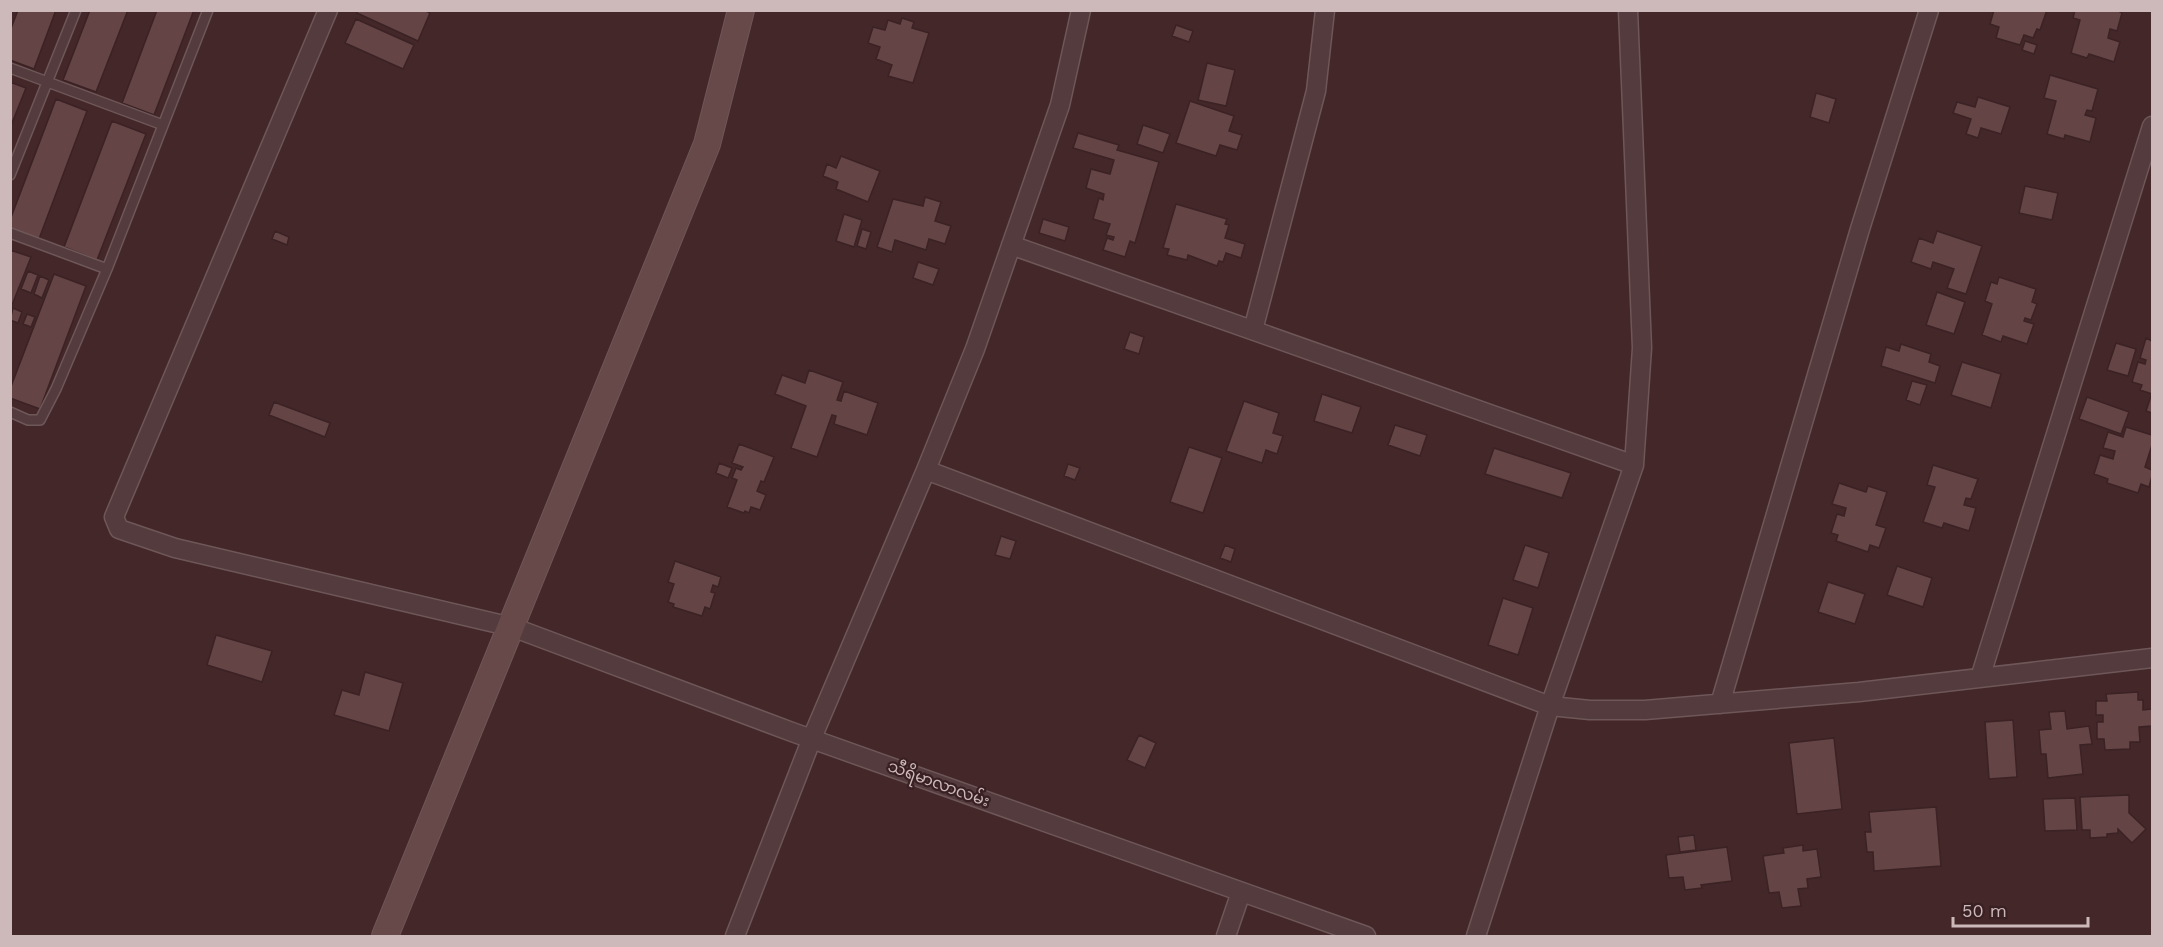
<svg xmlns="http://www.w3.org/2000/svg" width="2163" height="947" viewBox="0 0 2163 947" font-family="'Work Sans','Noto Sans Myanmar',sans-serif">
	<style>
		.building { fill: #644445; stroke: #3b2224; stroke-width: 1.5 }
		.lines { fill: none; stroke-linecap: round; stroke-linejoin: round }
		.lane-casing { stroke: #6e5758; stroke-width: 12 }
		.street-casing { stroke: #6e5758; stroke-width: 21 }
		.secondary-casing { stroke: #6e5758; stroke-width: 28 }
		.lane { stroke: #543b3d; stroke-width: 9 }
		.street { stroke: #543b3d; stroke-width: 18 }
		.secondary { stroke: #67494a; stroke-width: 26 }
		.labels { text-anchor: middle; stroke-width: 4.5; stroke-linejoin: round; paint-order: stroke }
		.street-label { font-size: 16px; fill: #cdb9ba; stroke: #392022 }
	</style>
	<rect width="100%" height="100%" fill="#442729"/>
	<path class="building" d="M18,10H56L34,69L10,60V31Z
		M90,10H128L96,92L63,80Z
		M157,10H194L154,115L122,103Z
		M358,10H424L430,13L418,41L357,13Z
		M1994,10H2047L2040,30L2037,29L2033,38L2024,35L2020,45L1996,38L1999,27L1990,24Z
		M2075,10H2117L2122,13L2117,31L2110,29L2108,38L2120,42L2114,62L2089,54L2087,58L2071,53L2080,20L2073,18Z
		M902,18L914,22L912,28L929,33L913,83L888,76L892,65L876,59L880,47L868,43L873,27L885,30L888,20L900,24Z
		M356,19L414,45L403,69L345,43Z
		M1176,25L1193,31L1189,42L1172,36Z
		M2025,41L2037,45L2034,54L2022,50Z
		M1207,63L1235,70L1226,106L1198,100Z
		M2050,75L2098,89L2092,111L2087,110L2085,115L2096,118L2090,142L2065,135L2064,139L2047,134L2056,101L2044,98Z
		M10,82L26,88L10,128Z
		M1816,93L1836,99L1829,123L1810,117Z
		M1978,97L2010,107L2001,134L1981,128L1978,138L1966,134L1971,119L1953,113L1957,102L1975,107Z
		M56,99L87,111L39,239L10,228V220Z
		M1190,101L1234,116L1229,131L1242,135L1237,150L1220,145L1216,156L1176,143Z
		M112,121L146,134L97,260L64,247Z
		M1143,125L1170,134L1163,153L1137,144Z
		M1078,133L1119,145L1117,150L1159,162L1135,243L1130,241L1125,257L1103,250L1107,238L1113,240L1114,237L1106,235L1110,224L1093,219L1099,198L1103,200L1104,194L1086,188L1091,169L1110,174L1114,160L1073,148Z
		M841,156L880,171L868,202L836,189L838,182L823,176L827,164L836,168Z
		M2025,186L2058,193L2052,220L2019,213Z
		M925,197L941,202L935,221L951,226L945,244L929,239L926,250L895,240L892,252L877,247L893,199L923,206Z
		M1176,204L1227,219L1225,224L1229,225L1225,238L1245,244L1241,258L1226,253L1223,262L1219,261L1217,266L1188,255L1187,260L1167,255L1169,249L1163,248Z
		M844,214L862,220L854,247L836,241Z
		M1043,219L1069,227L1065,241L1039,233Z
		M862,229L871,232L866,249L857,246Z
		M275,231L289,237L287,245L272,239Z
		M1937,231L1982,246L1966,294L1947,288L1954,269L1933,262L1931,269L1911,262L1919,238L1933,243Z
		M10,250L31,257L10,310Z
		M918,262L939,269L933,285L913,278Z
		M28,271L38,275L31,293L21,289Z
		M54,274L86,286L40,409L10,398V389Z
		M40,276L49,280L42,298L34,294Z
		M1999,277L2036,289L2032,302L2037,304L2031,320L2025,318L2024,321L2034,324L2027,344L2003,336L2001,342L1982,335L1992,304L1985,301L1991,282L1997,284Z
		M1937,292L1965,302L1954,334L1926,325Z
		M13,308L22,312L18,323L10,320Z
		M27,314L35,317L31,327L23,324Z
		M1130,332L1144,337L1139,354L1124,349Z
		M2146,338L2152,341V394L2140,390L2142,385L2132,382L2138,362L2145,364L2146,360L2140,358Z
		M2116,343L2136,349L2128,376L2107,370Z
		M1901,344L1931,354L1929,362L1940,366L1935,383L1881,366L1886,347L1899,351Z
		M1962,362L2001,374L1991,408L1951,395Z
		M809,370L843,382L837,400L841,401L844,391L878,403L867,435L834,424L836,416L832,415L817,457L791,448L806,406L775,394L782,375L805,383Z
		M1912,381L1927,385L1920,405L1906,400Z
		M1322,394L1361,407L1352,433L1314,421Z
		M2151,396H2152V413L2146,411Z
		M2087,397L2129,412L2121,434L2079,419Z
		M1244,401L1279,413L1273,433L1283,436L1277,454L1266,450L1262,463L1226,451Z
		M274,402L330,423L325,437L269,415Z
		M1395,425L1427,435L1420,456L1388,445Z
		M2126,427L2152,435V445L2145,467L2152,470V476L2149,487L2141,484L2138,493L2107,483L2108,479L2094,474L2100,455L2113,459L2115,451L2103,448L2108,432L2123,437Z
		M739,444L774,457L764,482L761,481L757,491L766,495L760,510L751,507L749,513L745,511L744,513L727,507L737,480L732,478L736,468L741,470L743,467L732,463Z
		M1189,447L1222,458L1203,513L1170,502Z
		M1494,448L1571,473L1562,498L1485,474Z
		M719,463L732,468L728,478L716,473Z
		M1068,464L1080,468L1075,480L1064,476Z
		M1933,465L1978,479L1971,499L1966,498L1964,505L1976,508L1969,531L1944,523L1942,528L1923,522L1935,487L1927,485Z
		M1839,483L1866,492L1868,486L1887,492L1876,525L1886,528L1879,548L1870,545L1868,552L1836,541L1838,535L1831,533L1837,514L1844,516L1846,508L1832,504Z
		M1001,536L1016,541L1010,559L995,555Z
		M1225,545L1235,549L1231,562L1220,558Z
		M1525,545L1549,553L1538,588L1513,580Z
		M675,561L721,577L718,587L713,585L711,592L715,593L710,609L705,607L702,616L673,607L674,604L668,602L674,584L668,582Z
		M1897,566L1932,578L1923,607L1887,595Z
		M1828,582L1865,594L1855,624L1818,612Z
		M1503,598L1533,608L1518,655L1488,645Z
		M216,635L272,651L262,682L207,665Z
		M365,672L403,683L389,731L334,715L342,690L359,695Z
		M2138,692V700H2143V710L2152,709V726L2139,727L2140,742H2130V749L2105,750L2104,739H2097V722H2103V715H2096V701H2107L2106,694Z
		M2065,711L2067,729L2089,726L2092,744L2080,745L2083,774L2048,778L2046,754H2041L2039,730L2051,729L2049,712Z
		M2013,720L2017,777L1989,779L1985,722Z
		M1139,735L1156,743L1145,768L1127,760Z
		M1834,738L1842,809L1797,814L1789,743Z
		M2129,795V813L2146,829L2132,843L2118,829V833L2107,834V837L2090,838V830H2082L2080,797Z
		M2075,798L2077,830L2045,831L2043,799Z
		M1936,807L1941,866L1874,871L1873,852H1867L1865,832H1871L1869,812Z
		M1694,835L1696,850L1680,852L1678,837Z
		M1803,845V851L1817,849L1821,877L1807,879L1808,888L1798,889L1801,906L1782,908L1779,892L1769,893L1763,856L1784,853L1783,848Z
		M1727,847L1732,881L1701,885L1702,888L1685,890L1683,877L1669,878L1666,855Z"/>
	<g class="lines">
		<g class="lane-casing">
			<path id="lane" d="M10,68L163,125
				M10,175L76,10
				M10,233L107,269
				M10,412L28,420H40L56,389L107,269L208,10"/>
		</g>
		<g class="street-casing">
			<path id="street" d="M328,10L114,517L119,529L175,548L512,627L792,732L1366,936
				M1011,245L1634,465
				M1253,330L1316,91L1325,10
				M926,470L1550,706L1590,710H1645L1859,692L2152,658
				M1980,678L2152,126
				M1720,704L1860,229L1929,10
				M735,936L812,738L926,470L975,349L1060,105L1081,10
				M1226,936L1241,892
				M1476,936L1550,706L1634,465L1642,348L1628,10"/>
		</g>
		<g class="secondary-casing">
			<path id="secondary" d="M385,936L707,144L741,10"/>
		</g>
		<use href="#lane" class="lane"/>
		<use href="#street" class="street"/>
		<use href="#secondary" class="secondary"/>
	</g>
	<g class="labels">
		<g class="street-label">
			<text transform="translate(939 783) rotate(20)" y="6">သီရိမာလာလမ်း</text>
		</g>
	</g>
	<rect width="2163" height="947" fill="none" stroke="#cdb9ba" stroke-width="24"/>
	<path d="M1953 917v9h135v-9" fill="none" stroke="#cdb9ba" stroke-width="3"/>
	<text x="1962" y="917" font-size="18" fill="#cdb9ba" stroke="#392022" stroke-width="4.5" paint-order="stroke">50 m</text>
</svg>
